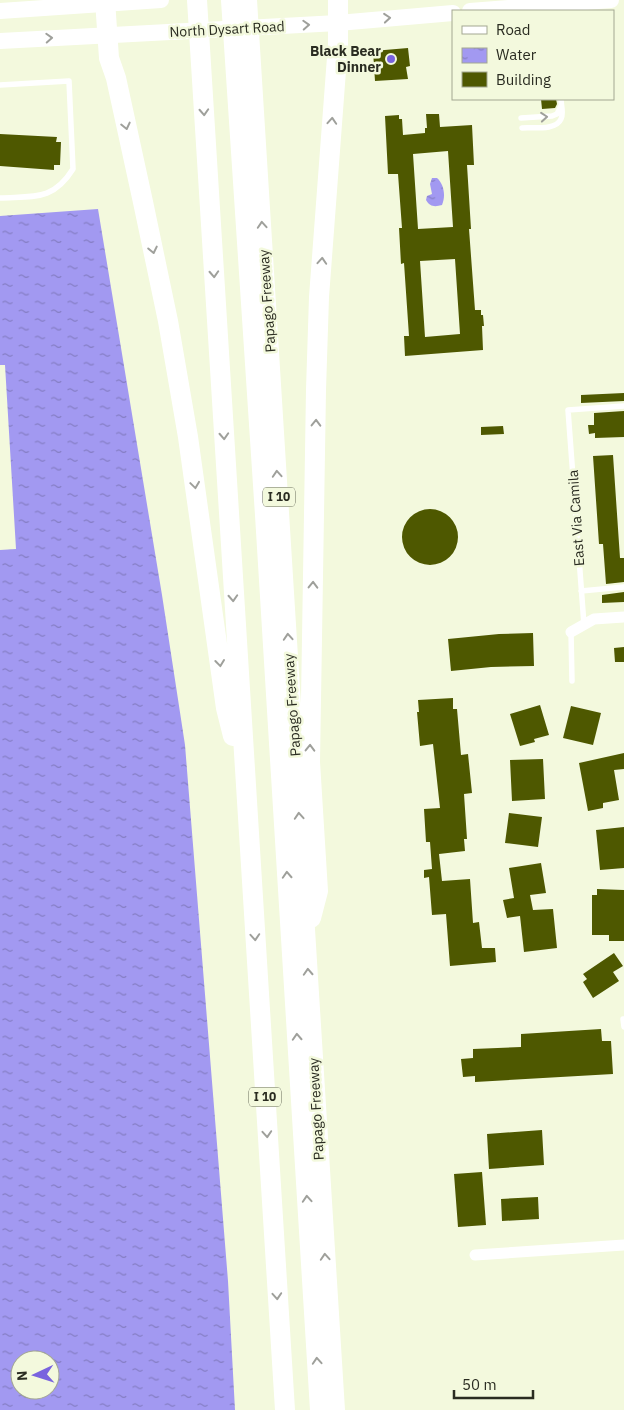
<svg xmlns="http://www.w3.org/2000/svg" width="624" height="1410" viewBox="0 0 624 1410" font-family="'IBM Plex Sans',sans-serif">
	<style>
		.water { fill: url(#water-ripples); fill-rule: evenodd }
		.building { fill: #4e5800; fill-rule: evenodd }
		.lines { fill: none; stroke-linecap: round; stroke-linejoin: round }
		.service { stroke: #fff; stroke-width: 5.5 }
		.minor { stroke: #fff; stroke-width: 11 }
		.primary { stroke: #fff; stroke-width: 16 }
		.motorway { stroke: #fff; stroke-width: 20 }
		.oneway { stroke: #9fa09b }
		.poi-dot { fill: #7963de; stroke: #f3f9dd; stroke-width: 2 }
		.labels { text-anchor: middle; stroke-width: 5; stroke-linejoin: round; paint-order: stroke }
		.shield { fill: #f3f9dd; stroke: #666a59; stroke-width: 1 }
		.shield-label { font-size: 12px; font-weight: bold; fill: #2a2c21 }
		.street-label { font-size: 14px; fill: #2a2c21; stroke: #f3f9dd }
		.poi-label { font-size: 14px; font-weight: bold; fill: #2a2c21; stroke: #f3f9dd; text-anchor: end }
	</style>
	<defs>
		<pattern id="water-ripples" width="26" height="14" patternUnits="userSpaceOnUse" patternTransform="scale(1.25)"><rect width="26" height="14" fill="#a299f1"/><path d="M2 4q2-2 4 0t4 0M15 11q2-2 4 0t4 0" fill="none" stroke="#847dc3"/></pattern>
	</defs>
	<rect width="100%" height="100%" fill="#f3f9dd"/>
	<path class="water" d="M432,178H437C444,184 446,196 442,205C435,207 430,207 426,200L427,196L432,194L430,184Z
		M98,209L162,595L185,745L228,1281L235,1410H0V550L16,549L5,365H0V216ZM20,1360H50V1390H20Z"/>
	<path class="building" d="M408,48L410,66L406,67L408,79L375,81L373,51Z
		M541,99H556L557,104L555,108L542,109Z
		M426,114H439L440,127L472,125L474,165H467L471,229H469L475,310H481V315H483L484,326H482L483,350L405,356L404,336H409L404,263L401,264L399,228H402L398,174H388L385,116L399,115V119H402L403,135L425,133V128H427ZM448,151L453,227L418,229L413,154ZM455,259L460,334L425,337L420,261Z
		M0,134L57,137L56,142H61L60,165H54V170L0,166Z
		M624,393V401L581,403V395Z
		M624,411V437L595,438V433L589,434L588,425H594V413Z
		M503,426L504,434L481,435V427Z
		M613,455L620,558H624V582L606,584L603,544H599L593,456Z
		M402 537a28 28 0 1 1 56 0a28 28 0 1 1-56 0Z
		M624,592V602L602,603V595Z
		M533,633L534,666L491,667L451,671L448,639L499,634Z
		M624,647V662H615L614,648Z
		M453,698V709H457L461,755L468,754L472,793L464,794L467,839H464L465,851L439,854L442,881L470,879L473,923L479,922L482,948H495L496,962L450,966L446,914L432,915L429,877L424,878V870L432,869L430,842H426L424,809L440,808L433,744L420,746L417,712H419L418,700Z
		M540,705L549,735L534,739L535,742L520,746L510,714Z
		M571,706L601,713L593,745L563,738Z
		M624,753V769L614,770L619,800L603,803V808L588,811L579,763Z
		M543,759L545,799L512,801L510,760Z
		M509,813L542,817L538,847L505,843Z
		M624,827V868L600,870L596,830Z
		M541,863L546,893L530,895L533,910L553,909L557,948L524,952L520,916L507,918L503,900L514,898L509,868Z
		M597,889L624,890V941H609V935H592V895H597Z
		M614,953L623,966L613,972L619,981L593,998L583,982L587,979L583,974Z
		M601,1029L602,1041H611L613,1074L475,1082V1076L463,1077L461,1059L473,1058V1049L521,1047V1034Z
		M542,1130L544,1165L489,1169L487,1134Z
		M482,1172L486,1225L458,1227L454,1174Z
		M538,1197L539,1219L502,1221L501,1199Z"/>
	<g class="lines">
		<path class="service" d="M0,85L69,81L73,169C53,201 34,196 0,198
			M521,118L552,116L557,114L561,106
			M522,128C532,127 556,131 561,119C564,114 561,105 561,99
			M581,591L624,587
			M584,625L568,410L624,406
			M571,632L572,681
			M623,1019L624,1027"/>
		<path class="minor" d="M571,632L594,619L624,617
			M475,1255L624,1245"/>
		<path class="primary" d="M0,11L161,0
			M470,11L611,0
			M0,41L338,23L453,13"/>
		<path class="motorway" d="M105,0L109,58L116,78L143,202L168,321L188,437L226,708L233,736
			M197,0L285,1410
			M231,0L265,515L320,1410
			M247,0L335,1410
			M311,918L318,891L310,762L316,390L319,297L338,44V0"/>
	</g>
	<defs><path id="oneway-chevron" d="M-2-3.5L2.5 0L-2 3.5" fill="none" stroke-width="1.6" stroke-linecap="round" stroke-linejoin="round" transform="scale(1.25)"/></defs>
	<g class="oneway">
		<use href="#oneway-chevron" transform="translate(387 18) rotate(-5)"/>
		<use href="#oneway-chevron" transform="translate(306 25) rotate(-3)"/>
		<use href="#oneway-chevron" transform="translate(49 38) rotate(-3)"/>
		<use href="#oneway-chevron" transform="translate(204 112) rotate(87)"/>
		<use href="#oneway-chevron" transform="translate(544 117) rotate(-5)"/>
		<use href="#oneway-chevron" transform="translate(332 121) rotate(-86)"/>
		<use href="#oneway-chevron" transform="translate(126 126) rotate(77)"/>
		<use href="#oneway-chevron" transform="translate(262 225) rotate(-94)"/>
		<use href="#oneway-chevron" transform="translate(153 250) rotate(78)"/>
		<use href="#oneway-chevron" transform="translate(322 261) rotate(-86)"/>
		<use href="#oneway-chevron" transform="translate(214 274) rotate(87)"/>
		<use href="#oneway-chevron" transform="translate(316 423) rotate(-89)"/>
		<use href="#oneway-chevron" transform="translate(224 436) rotate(87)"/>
		<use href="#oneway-chevron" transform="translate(277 474) rotate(-94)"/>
		<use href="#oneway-chevron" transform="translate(195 485) rotate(82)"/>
		<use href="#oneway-chevron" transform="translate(313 585) rotate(-89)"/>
		<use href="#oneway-chevron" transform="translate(233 598) rotate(87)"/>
		<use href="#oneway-chevron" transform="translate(288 637) rotate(-94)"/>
		<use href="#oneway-chevron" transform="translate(220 663) rotate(83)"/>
		<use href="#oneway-chevron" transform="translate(310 748) rotate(-89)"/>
		<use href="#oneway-chevron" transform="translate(299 816) rotate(-94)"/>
		<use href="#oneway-chevron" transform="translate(287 875) rotate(-93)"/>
		<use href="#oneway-chevron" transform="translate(255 937) rotate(86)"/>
		<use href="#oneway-chevron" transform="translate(308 972) rotate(-93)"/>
		<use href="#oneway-chevron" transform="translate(297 1037) rotate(-93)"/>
		<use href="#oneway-chevron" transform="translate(267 1134) rotate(86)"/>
		<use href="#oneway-chevron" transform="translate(307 1199) rotate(-94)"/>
		<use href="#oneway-chevron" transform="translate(325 1257) rotate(-94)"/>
		<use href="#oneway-chevron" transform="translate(277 1296) rotate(86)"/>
		<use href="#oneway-chevron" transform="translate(317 1361) rotate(-94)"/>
	</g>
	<circle class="poi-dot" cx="391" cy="59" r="5"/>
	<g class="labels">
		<g class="shield">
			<rect x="263" y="487.5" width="32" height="19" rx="4"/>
			<rect x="249" y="1087.5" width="32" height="19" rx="4"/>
		</g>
		<g class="shield-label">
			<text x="279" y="501">I 10</text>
			<text x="265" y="1101">I 10</text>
		</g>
		<g class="street-label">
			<text transform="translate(227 29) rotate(-3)" y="5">North Dysart Road</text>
			<text transform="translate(267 301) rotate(-94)" y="5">Papago Freeway</text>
			<text transform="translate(576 518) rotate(-94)" y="5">East Via Camila</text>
			<text transform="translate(292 705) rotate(-94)" y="5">Papago Freeway</text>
			<text transform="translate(316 1109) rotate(-93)" y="5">Papago Freeway</text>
		</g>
		<g class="poi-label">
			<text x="381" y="56">Black Bear<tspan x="381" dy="16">Dinner</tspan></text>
		</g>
	</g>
	<rect x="452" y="10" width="162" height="90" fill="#f3f9dd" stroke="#a3a792"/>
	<rect x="462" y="26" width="25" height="8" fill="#ffffff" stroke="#a3a792"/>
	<text x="496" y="35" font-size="15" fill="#2a2c21">Road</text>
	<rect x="462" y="48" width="25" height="15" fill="url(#water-ripples)" stroke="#a3a792"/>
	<text x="496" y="60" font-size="15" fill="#2a2c21">Water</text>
	<rect x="462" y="72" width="25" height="15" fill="#4e5800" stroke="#a3a792"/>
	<text x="496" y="85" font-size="15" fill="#2a2c21">Building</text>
	<g transform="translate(35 1375) rotate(266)"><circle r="24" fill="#f3f9dd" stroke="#a3a792"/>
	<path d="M0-4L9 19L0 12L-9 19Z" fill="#7963de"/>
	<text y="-8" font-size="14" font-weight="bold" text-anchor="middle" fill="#2a2c21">N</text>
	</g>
	<path d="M454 1390v8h79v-8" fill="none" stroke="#2a2c21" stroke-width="2.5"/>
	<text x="462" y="1390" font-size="15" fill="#2a2c21" stroke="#f3f9dd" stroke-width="4" paint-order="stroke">50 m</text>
</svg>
